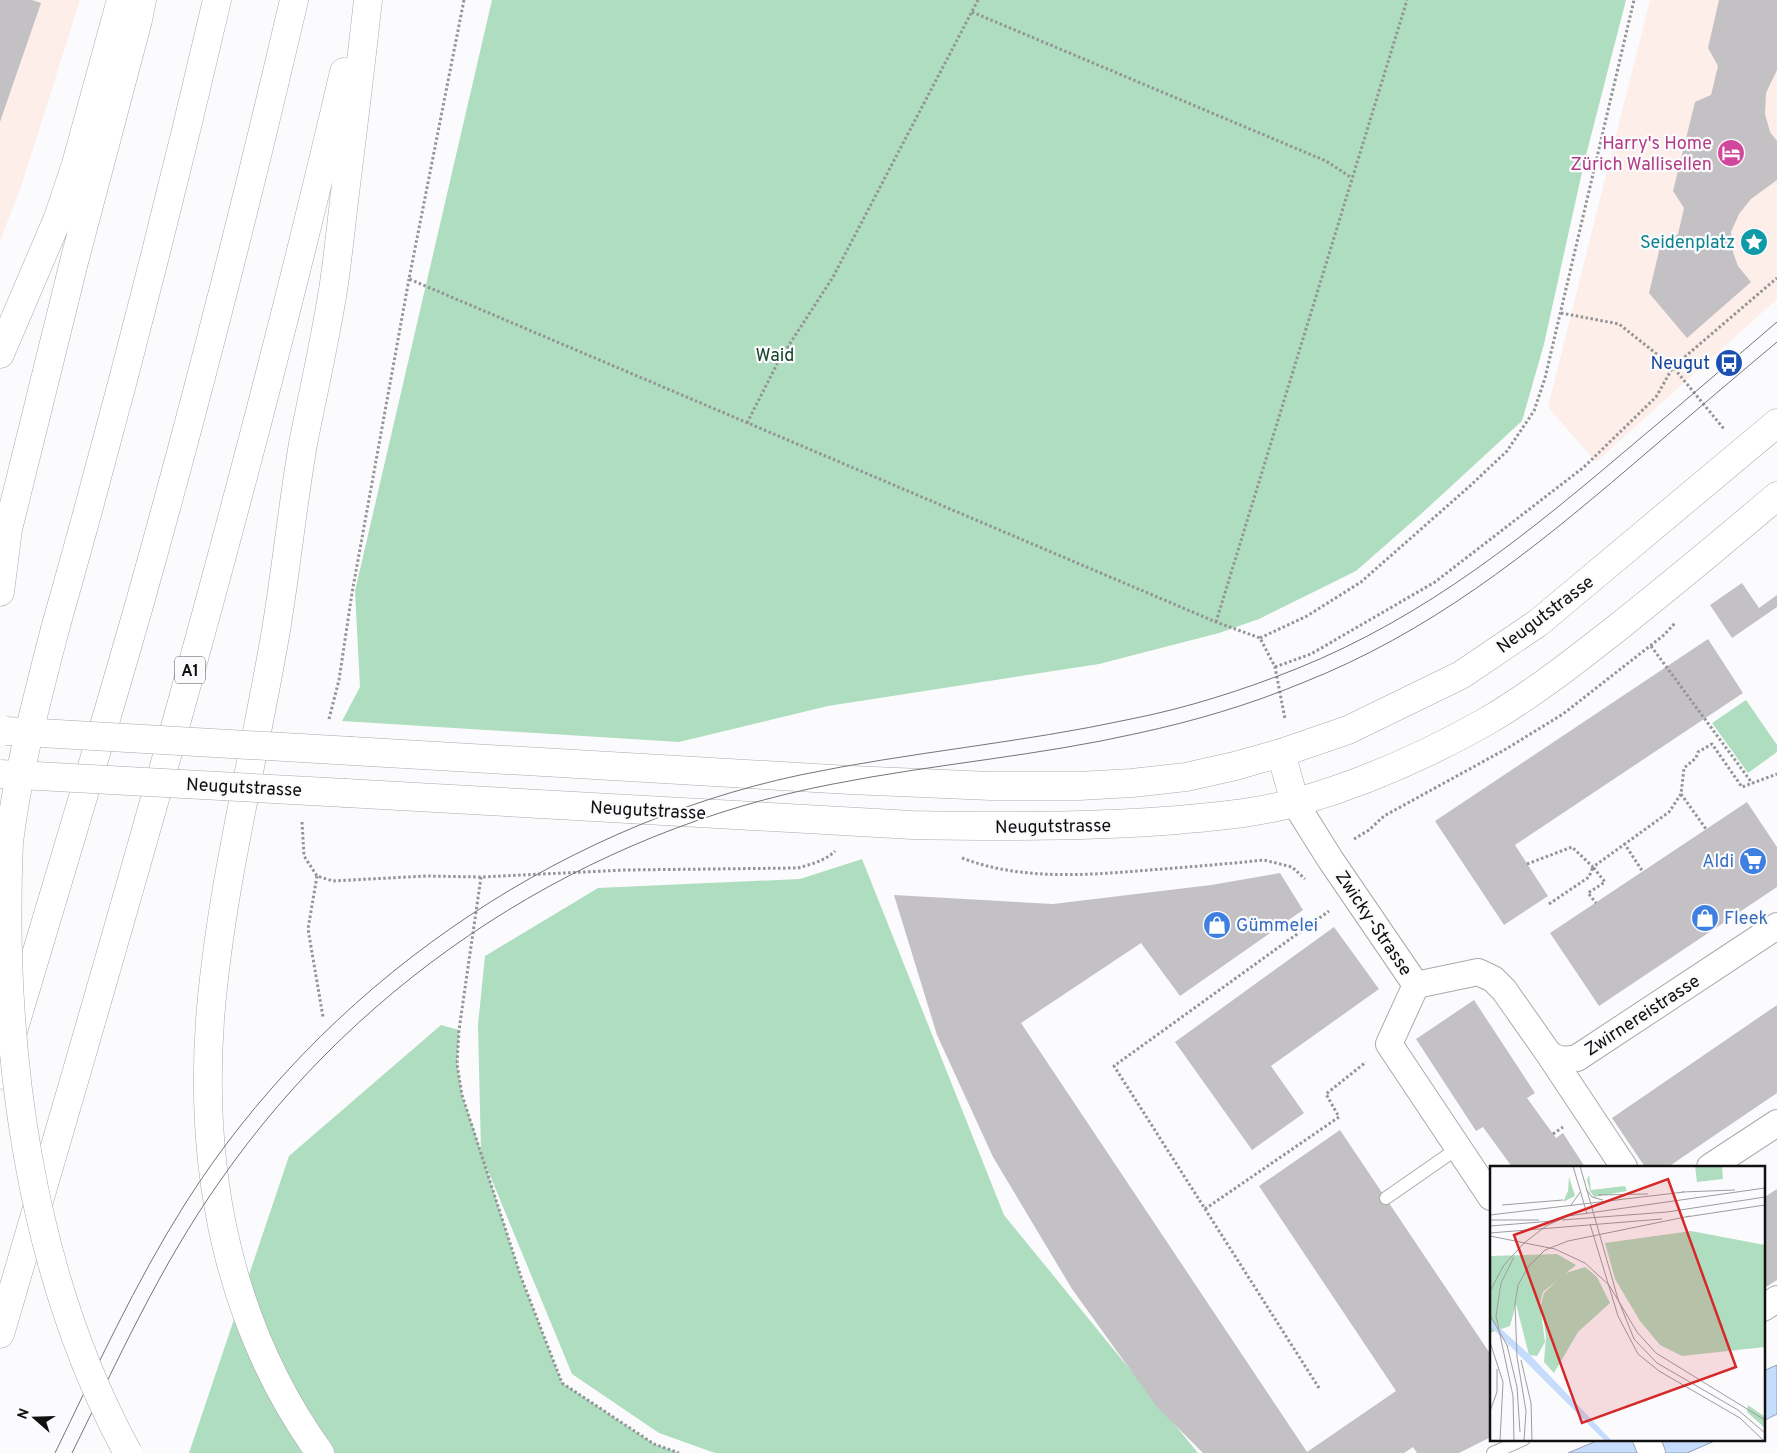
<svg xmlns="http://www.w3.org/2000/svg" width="1777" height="1453" viewBox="0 0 1777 1453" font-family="Overpass,sans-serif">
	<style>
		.commercial { fill: #fdeeea }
		.green { fill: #afddbf }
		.water { fill: #c6dcfc; stroke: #8f9fb6 }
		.building { fill: #c4c1c4 }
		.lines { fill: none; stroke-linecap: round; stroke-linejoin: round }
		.lane-casing { stroke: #aaaaad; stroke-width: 14 }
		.street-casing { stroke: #aaaaad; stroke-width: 28 }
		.secondary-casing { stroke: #aaaaad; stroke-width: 29 }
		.highway-casing { stroke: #aaaaad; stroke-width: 29 }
		.path { stroke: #949496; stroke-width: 3; stroke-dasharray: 2.5 2.5; stroke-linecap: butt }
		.lane { stroke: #fff; stroke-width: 12 }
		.street { stroke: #fff; stroke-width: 26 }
		.secondary { stroke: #fff; stroke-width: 28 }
		.highway { stroke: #fff; stroke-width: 28 }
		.tram { stroke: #757577; stroke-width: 1 }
		.secondary-bridge-casing { stroke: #aaaaad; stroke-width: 29; stroke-linecap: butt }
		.highway-bridge-casing { stroke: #aaaaad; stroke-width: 29; stroke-linecap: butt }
		.secondary-bridge { stroke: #fff; stroke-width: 28 }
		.highway-bridge { stroke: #fff; stroke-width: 28 }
		.labels { text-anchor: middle; stroke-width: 4.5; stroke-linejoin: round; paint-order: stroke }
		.shield { fill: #fbfbfe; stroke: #565658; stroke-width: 1 }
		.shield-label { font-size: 16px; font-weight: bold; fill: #101011 }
		.hotel-label { font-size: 18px; fill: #b23c85; stroke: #fbfbfe; text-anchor: end }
		.culture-label { font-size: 18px; fill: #0d838f; stroke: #fbfbfe; text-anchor: end }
		.park-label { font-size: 18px; fill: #144329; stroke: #fbfbfe }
		.transit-label { font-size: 18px; fill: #164399; stroke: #fbfbfe; text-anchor: end }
		.street-label { font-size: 18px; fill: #101011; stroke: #fbfbfe }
		.shop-label { font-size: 18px; fill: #366cbe; stroke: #fbfbfe; text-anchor: start }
		.inset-road { fill: none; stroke: #9d9d9f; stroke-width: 1 }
		.view { fill: #d62828; fill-opacity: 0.15; stroke: #d62828; stroke-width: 2.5 }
		.inset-edge { fill: none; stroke: #101011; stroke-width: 2.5 }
	</style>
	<rect width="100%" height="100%" fill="#fbfbfe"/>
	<path class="commercial" d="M0,0H80L22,184L0,241Z
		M1650,0H1777V299L1596,462L1548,407Z"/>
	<path class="green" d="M492,0H1626L1584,163L1544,344L1522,421L1421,514L1356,571L1259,619L1219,633L1099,664L828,706L679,742L342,721L360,687L355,591Z
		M1746,700L1777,745V752L1748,773L1712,723Z
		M862,859L1004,1215L1198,1453H715L659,1433L572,1374L484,1161L521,1277L562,1383L654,1444L679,1453H189L289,1156L441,1025L459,1030L457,1064L462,1095L481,1151L478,1025L485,956L598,888L800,879Z"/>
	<path class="water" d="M1777,1365V1414L1763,1421V1371Z
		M1601,1439H1719L1687,1453H1568Z"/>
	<path class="building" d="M0,0H32L41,3L0,122Z
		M1719,0H1777V70L1766,93L1765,114L1770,132L1777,141V180L1751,199L1739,214L1731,232L1733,252L1738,266L1751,282L1687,338L1649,293L1660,247L1678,234L1684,208L1673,191L1695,102L1711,95L1718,66L1708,48Z
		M1742,583L1759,608L1777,595V607L1732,638L1710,605Z
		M1708,639L1743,693L1515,845L1548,896L1504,925L1435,821Z
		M1747,802L1777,847V887L1599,1006L1550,933Z
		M1280,873L1303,910L1180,996L1141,943L1021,1023L1307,1452L1396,1391L1259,1186L1340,1130L1491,1355V1437L1459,1453H1417L1413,1447L1404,1453H1203L1157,1407L1072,1289L993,1157L937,1035L894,895L1053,904L1211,885Z
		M1334,927L1379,989L1271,1066L1304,1113L1252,1150L1175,1042Z
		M1474,1000L1535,1093L1527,1098L1556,1138L1563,1133L1585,1167H1512L1483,1127L1476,1131L1416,1039Z
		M1777,1005V1093L1668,1167H1645L1612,1118Z
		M1777,1189V1280L1763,1289V1198Z"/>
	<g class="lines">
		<g class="lane-casing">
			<path id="lane" d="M1386,1198L1458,1148
				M1493,1453L1524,1439"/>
		</g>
		<g class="street-casing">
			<path id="street" d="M1295,803L1330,859L1416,985
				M1416,985L1478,972L1493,979L1504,990L1549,1054C1559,1061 1566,1060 1577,1058L1777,926
				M1416,985L1389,1044L1491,1197
				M1549,1054L1624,1167
				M1710,1167L1777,1123
				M1763,1308L1777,1299
				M1646,1439L1652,1453"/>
		</g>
		<g class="secondary-casing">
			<path id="secondary" d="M352,751L850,780L991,786H1079L1132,783L1186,777L1235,766L1281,753L1348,730L1461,675L1538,623L1777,423
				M1281,753L1295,803
				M346,793L912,825C1001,827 1089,827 1178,820C1217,816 1259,813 1297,802C1364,783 1427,755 1487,721C1533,694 1575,661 1617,628C1671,585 1724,541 1777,496"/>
		</g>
		<g class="highway-casing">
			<path id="highway" d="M0,354L58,218L76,164L121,0
				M0,592L8,529L74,262L138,20L142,0
				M55,629C114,421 168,211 217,0
				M0,1075C47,917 95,760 140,602C196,403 247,202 294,0
				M0,1334C123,916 245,497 344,72
				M320,1453C229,1326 199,1174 210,1020C220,891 253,764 275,636C286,572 292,508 303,444C313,393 325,341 333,290C338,258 341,225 345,193C353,129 361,64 368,0"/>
		</g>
		<path class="path" d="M464,0L409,279L1216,622L1260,638L1275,667L1285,719
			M972,12L1326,161L1352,178
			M1561,313L1619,324L1673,367L1724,429
			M747,423L778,362L833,277L978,0
			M1216,622L1407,0
			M1260,638L1307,616L1361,582L1471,485L1507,451L1534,411L1545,378L1634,0
			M1651,646L1752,783
			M1275,667L1311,654L1435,582L1584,467L1656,397L1673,367L1777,278
			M329,719L339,680L352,593L409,279
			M1681,794L1706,829
			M302,822L304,856L317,876L333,881L426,876L481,877L625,870L798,868C811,864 825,861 835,851
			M1354,839L1369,830L1384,816L1506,749L1563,714L1664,635L1675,623
			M1624,843L1643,872
			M962,858C1022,881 1088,875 1150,870C1188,867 1226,864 1264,860L1292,867L1305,879
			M1527,864L1572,847L1593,867L1669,812L1681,794L1684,768L1696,758L1698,752L1712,744L1742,787L1777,774
			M317,876L308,929L323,1017
			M481,877L459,1030L457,1064L462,1095L521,1277L562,1383L654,1444L679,1453
			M1549,904L1589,877L1593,867L1605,882L1588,893L1596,903
			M1553,1134L1563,1127
			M1205,1209L1339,1117L1326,1094L1366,1062
			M1319,1388L1114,1066L1329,911"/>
		<use href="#lane" class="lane"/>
		<use href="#street" class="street"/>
		<use href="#secondary" class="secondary"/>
		<use href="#highway" class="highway"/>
		<path class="tram" d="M55,1453C96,1369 135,1283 185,1204C321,989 551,828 800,775C910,752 1021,743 1131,719C1187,708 1243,690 1296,669C1428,616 1530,532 1637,441C1684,402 1730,362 1777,322
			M72,1453C118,1360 160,1266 220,1181C363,975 587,831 833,784C934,764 1038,756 1139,733C1194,721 1249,705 1302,683C1429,633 1528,554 1631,466C1679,425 1728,383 1777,342"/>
		<g class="secondary-bridge-casing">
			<path id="secondary-bridge" d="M6,731L352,751
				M0,774L346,793"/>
		</g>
		<g class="highway-bridge-casing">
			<path id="highway-bridge" d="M55,629C37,699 18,770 9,842C0,1047 29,1272 128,1453"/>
		</g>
		<use href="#secondary-bridge" class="secondary-bridge"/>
		<use href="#highway-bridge" class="highway-bridge"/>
	</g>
	<defs>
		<g id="hotel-disc" transform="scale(1.4375)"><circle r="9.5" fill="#d1479c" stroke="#fbfbfe"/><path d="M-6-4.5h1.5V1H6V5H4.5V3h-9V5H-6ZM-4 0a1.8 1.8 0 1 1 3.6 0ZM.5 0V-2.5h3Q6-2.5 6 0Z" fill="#fff"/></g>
		<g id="sight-disc" transform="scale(1.4375)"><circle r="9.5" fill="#0f9aa8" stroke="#fbfbfe"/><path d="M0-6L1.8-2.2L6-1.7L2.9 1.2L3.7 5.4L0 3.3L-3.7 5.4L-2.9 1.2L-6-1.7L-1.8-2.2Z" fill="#fff"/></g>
		<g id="bus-disc" transform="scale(1.4375)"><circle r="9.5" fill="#1a4fb4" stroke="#fbfbfe"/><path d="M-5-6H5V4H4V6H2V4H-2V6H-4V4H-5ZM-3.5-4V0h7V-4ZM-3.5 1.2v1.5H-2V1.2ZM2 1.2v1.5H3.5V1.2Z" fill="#fff"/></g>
		<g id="supermarket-disc" transform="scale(1.4375)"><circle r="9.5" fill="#3f7fe0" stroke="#fbfbfe"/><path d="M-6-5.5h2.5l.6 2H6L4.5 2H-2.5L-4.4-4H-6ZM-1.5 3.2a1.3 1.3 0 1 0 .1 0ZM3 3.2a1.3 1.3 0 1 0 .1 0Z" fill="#fff"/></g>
		<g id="shop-disc" transform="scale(1.4375)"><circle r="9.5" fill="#3f7fe0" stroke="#fbfbfe"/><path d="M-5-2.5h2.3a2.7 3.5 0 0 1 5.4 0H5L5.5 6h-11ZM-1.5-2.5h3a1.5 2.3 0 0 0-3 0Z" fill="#fff"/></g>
	</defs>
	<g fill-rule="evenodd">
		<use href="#hotel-disc" x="1731" y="153"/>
		<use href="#sight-disc" x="1754" y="242"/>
		<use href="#bus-disc" x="1729" y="363"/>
		<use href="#supermarket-disc" x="1753" y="861"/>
		<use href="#shop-disc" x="1705" y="918"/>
		<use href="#shop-disc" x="1217" y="925"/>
	</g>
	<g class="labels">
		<rect class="shield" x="175" y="656.5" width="30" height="27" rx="4"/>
		<g class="shield-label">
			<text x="190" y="676">A1</text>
		</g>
		<g class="hotel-label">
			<text x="1712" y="149">Harry's Home<tspan x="1712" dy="21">Zürich Wallisellen</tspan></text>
		</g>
		<g class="culture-label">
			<text x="1735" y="248">Seidenplatz</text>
		</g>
		<g class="park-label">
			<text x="775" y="361">Waid</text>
		</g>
		<g class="transit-label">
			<text x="1710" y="369">Neugut</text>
		</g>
		<g class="street-label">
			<text transform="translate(1545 614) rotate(-37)" y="6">Neugutstrasse</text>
			<text transform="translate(244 787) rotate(3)" y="6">Neugutstrasse</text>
			<text transform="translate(648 810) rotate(3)" y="6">Neugutstrasse</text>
			<text transform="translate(1053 826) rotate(-1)" y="6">Neugutstrasse</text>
			<text transform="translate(1374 923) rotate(56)" y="6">Zwicky-Strasse</text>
			<text transform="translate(1642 1015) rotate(-33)" y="6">Zwirnereistrasse</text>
		</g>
		<g class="shop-label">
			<text x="1734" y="867" text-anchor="end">Aldi</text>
			<text x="1724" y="924">Fleek</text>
			<text x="1236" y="931">Gümmelei</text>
		</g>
	</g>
	<g transform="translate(1490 1166)">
		<rect width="275" height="275" fill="#fbfbfe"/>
		<path d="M205,0H232L233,13L207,16ZM99,9L101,24L135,20L137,25L104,31L100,25L97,14ZM79,11L85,30L73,36L78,25ZM201,65L275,79V181L192,190L170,179L150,155L125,113L115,77ZM67,88L86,99L76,107L95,101L107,111L120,137L88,166L64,207L54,196L56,170L51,138L54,127L68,114L53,126L50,138L55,176L47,190L39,189L26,138L20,160L0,167V90ZM258,239L275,251V262L257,246Z" fill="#afddbf"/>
		<path d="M0,153L41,190L122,275H115L0,160Z" fill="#c6dcfc"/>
		<path class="inset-road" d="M83,0L97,48M90,0L128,133L144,173L167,197L248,244L275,267M96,23L102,31L113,34M192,26L245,24M108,29L158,28M12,39L73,34M81,39L91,25M0,49L194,26M196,51L275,39M0,54H49M72,54L177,46L275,31M100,58L128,150L148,188L169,205L250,252L274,275M0,60L63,55M0,67L172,53M0,70L65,83L95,97L119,119L147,166L166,187L275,254M0,125L14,99L34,77L56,60L78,50L275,22M0,149L18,181M0,176L13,216L10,275M17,179L27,221L30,266M31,194L41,237L42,275M0,245L7,226V203M24,275L23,230L6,150L11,117L24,91M34,275L36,245L27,191L25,138L28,119L38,101L55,84L78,75L200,50"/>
		<path class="view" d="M178,13L246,201L92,257L24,69Z"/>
		<rect width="275" height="275" class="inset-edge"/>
	</g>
	<g transform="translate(35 1418) rotate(290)" stroke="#fbfbfe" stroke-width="4" paint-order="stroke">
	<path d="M0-4L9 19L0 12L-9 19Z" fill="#101011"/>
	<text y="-8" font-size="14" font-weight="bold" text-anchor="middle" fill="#101011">N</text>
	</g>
</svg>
